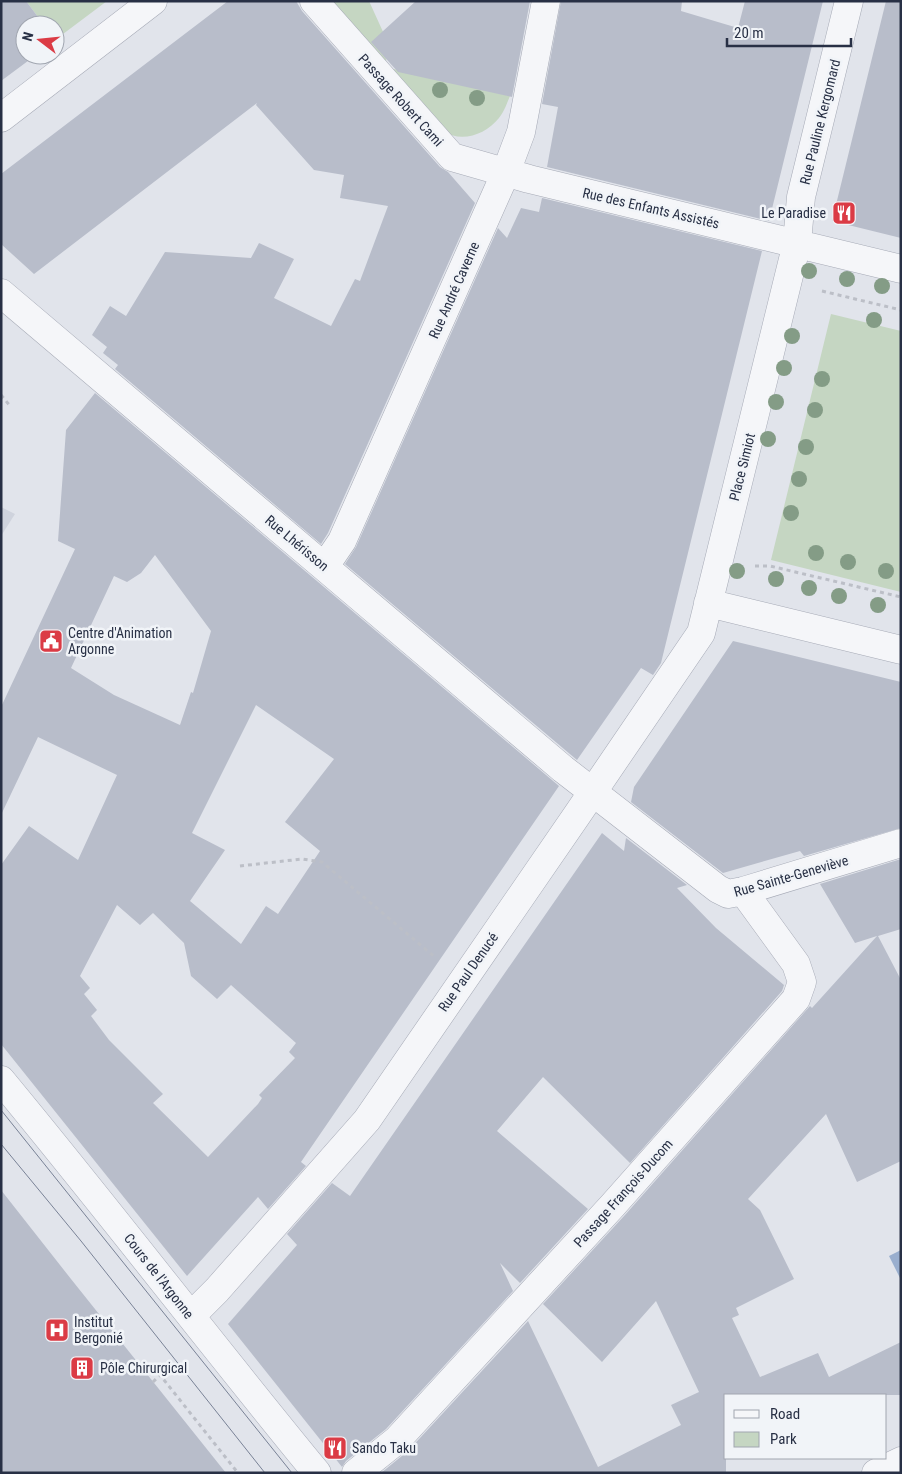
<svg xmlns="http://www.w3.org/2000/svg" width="902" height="1474" viewBox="0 0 902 1474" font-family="'Roboto Condensed',sans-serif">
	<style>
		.built { fill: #cfd3dd }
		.green { fill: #c5d6c2 }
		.water { fill: #99aece }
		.building { fill: #b8bdca; fill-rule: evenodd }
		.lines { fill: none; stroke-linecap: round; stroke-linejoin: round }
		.minor-casing { stroke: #a6aab6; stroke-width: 29 }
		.path { stroke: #bcbfc7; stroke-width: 3; stroke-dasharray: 4 4; stroke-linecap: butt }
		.minor { stroke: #f5f6f9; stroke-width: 28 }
		.tram { stroke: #798296; stroke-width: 1 }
		.tree { fill: #849c86 }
		.labels { text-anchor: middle; stroke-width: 5; stroke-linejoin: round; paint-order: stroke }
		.street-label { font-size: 14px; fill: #283045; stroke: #f1f4f8 }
		.poi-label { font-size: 14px; fill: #283045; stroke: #f1f4f8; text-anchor: start }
	</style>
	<rect width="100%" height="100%" fill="#e1e4eb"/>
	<path class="built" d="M1,507L15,514L1,536Z"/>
	<path class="green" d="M26,1H107L55,40V25H44Z
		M328,1H369L389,45L385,67L510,96C507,103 504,112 499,118C485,135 462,143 442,131Z
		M831,314L901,331V592L771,560Z"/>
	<path class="water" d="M901,1250V1280L889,1256Z"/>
	<path class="building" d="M1,1H26L44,25H25V55H36L1,81Z
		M228,1H296L302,11L440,167L448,172L475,203L328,533L321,544L115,369L118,365L103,353L107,347L92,335L110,306L126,316L165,252L251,258L259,243L294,259L274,298L331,326L355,279L360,281L388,206L340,198L344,175L314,170L256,105L257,103L34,274L1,244V174Z
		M416,1H530L512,97L398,72L371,42Z
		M561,1H682L681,11L738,28L745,1H823L769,221L547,167L558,107L542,104Z
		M886,1H901V238L832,221Z
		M542,198L762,251L661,663L653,675L641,668L577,760L345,564L356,547L498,228L507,238L521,208L539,212Z
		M95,393L559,786L301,1162L306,1166L268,1209L258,1197L187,1276L1,1044V865L29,826L78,860L117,775L38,737L1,815V707L75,549L58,541L66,430ZM155,555L211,631L193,693L191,692L180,725L114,695L71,668L114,576L127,582L141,573ZM256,705L334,759L285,822L320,851L278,914L266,906L241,944L190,901L225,850L192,833ZM117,905L140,925L153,913L184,943L191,976L217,999L231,985L296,1043L289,1052L295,1058L259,1095L262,1098L258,1104L208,1157L153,1103L163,1094L109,1040L91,1016L97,1010L84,994L90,988L80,976Z
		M733,641L901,682V828L804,856L800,851L723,873L631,802L634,787Z
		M602,833L624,851L626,838L687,885L677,888L716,928L784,985L782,991L630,1163L543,1077L497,1131L588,1209L520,1283L500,1263L513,1291L386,1429L346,1461L342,1467L228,1324L297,1245L287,1234L332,1183L350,1196Z
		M901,859V929L878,936L901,980V1161L857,1182L826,1114L748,1199L760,1210L794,1279L736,1308L739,1315L732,1318L760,1377L818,1353L829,1377L901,1342V1395H726V1473H381L408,1451L528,1321L598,1467L681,1425L671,1405L699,1392L656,1301L602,1362L543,1304L625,1215L810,1006L812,1008L877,936L855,943L820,884Z
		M1,1190L71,1279L226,1473H1Z"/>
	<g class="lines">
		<g class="minor-casing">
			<path id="minor" d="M314,1L452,157L529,179L901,269
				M1,118L153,1
				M1,293L563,769L718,889L728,894L743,891L901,843
				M325,566L342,541L506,172L521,132L546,1
				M708,603L901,650
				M1,1080C108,1209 210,1343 317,1473
				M191,1316L217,1290L367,1120L577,815L701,633L797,243L801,197L849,1
				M356,1473L397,1440L613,1205L796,999L802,982L796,964L743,891
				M876,1473L901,1461"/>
		</g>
		<path class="path" d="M822,291L901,310
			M1,395L11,407
			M755,566H770L901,597
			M240,866L302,859L322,862L436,958
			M153,1382L160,1375L238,1473"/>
		<use href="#minor" class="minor"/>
		<path class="tram" d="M1,1110L292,1473
			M1,1144L81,1241L265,1473"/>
	</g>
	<g class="tree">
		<circle cx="440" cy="90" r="8"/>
		<circle cx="477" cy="98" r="8"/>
		<circle cx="809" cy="271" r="8"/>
		<circle cx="847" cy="279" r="8"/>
		<circle cx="882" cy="286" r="8"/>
		<circle cx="874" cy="320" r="8"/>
		<circle cx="792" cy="336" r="8"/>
		<circle cx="784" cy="368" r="8"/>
		<circle cx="822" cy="379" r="8"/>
		<circle cx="776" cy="402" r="8"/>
		<circle cx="815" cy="410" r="8"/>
		<circle cx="768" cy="439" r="8"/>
		<circle cx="806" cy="447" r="8"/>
		<circle cx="799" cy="479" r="8"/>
		<circle cx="791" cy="513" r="8"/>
		<circle cx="816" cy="553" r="8"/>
		<circle cx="848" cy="562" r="8"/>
		<circle cx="737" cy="571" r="8"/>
		<circle cx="886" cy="571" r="8"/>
		<circle cx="776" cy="579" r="8"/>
		<circle cx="809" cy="588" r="8"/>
		<circle cx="839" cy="596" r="8"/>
		<circle cx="878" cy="605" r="8"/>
	</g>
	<defs>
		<g id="restaurant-square" transform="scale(1.25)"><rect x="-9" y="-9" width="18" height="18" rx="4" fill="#db3b45" stroke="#f1f4f8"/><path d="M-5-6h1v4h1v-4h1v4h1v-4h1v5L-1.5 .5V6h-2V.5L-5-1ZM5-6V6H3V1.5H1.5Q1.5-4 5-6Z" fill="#fff"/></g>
		<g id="civic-square" transform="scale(1.25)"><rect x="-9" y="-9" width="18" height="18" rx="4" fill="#db3b45" stroke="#f1f4f8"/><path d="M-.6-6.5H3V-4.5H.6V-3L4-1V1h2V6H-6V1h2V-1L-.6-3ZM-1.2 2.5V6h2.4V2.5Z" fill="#fff"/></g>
		<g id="hospital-square" transform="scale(1.25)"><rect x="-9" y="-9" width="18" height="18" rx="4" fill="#db3b45" stroke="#f1f4f8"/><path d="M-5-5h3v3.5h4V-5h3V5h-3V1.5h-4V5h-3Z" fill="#fff"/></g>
		<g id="building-square" transform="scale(1.25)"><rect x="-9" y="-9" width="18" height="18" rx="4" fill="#db3b45" stroke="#f1f4f8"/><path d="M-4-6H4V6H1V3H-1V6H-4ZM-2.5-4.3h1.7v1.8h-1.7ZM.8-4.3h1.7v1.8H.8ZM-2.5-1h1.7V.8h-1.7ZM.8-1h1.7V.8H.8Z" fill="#fff"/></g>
	</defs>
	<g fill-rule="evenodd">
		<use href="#restaurant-square" x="844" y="213"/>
		<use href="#civic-square" x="51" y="641"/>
		<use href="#hospital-square" x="57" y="1330"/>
		<use href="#building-square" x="82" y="1368"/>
		<use href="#restaurant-square" x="335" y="1448"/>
	</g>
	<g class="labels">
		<g class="street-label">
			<text transform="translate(401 100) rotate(48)" y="5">Passage Robert Cami</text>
			<text transform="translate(820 122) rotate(-76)" y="5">Rue Pauline Kergomard</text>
			<text transform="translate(651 208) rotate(13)" y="5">Rue des Enfants Assistés</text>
			<text transform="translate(454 290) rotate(-66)" y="5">Rue André Caverne</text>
			<text transform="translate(742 467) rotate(-76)" y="5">Place Simiot</text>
			<text transform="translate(297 543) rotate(40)" y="5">Rue Lhérisson</text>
			<text transform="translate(791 876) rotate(-16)" y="5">Rue Sainte-Geneviève</text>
			<text transform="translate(468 972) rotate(-55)" y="5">Rue Paul Denucé</text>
			<text transform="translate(623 1193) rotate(-48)" y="5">Passage François-Ducom</text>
			<text transform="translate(159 1276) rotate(52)" y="5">Cours de l'Argonne</text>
		</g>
		<g class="poi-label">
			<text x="826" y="218" text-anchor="end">Le Paradise</text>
			<text x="68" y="638">Centre d'Animation<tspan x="68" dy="16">Argonne</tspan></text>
			<text x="74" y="1327">Institut<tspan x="74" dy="16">Bergonié</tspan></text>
			<text x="100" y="1373">Pôle Chirurgical</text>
			<text x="352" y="1453">Sando Taku</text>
		</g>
	</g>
	<rect width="902" height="1474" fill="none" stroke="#283045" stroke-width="5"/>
	<rect x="724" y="1394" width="162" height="65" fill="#f1f4f8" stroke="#a1a6b0"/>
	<rect x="734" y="1410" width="25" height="8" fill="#f5f6f9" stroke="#a1a6b0"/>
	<text x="770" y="1419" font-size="15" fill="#283045">Road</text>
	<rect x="734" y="1432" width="25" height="15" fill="#c5d6c2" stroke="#a1a6b0"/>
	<text x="770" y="1444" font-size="15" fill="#283045">Park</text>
	<g transform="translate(40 40) rotate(286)"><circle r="24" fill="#f1f4f8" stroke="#a1a6b0"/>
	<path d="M0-4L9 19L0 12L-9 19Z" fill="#db3b45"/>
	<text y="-8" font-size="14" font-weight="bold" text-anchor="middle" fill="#283045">N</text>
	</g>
	<path d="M727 38v8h124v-8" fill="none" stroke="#283045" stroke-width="2.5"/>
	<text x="734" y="38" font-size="15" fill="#283045" stroke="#f1f4f8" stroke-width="4" paint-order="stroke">20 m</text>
</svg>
